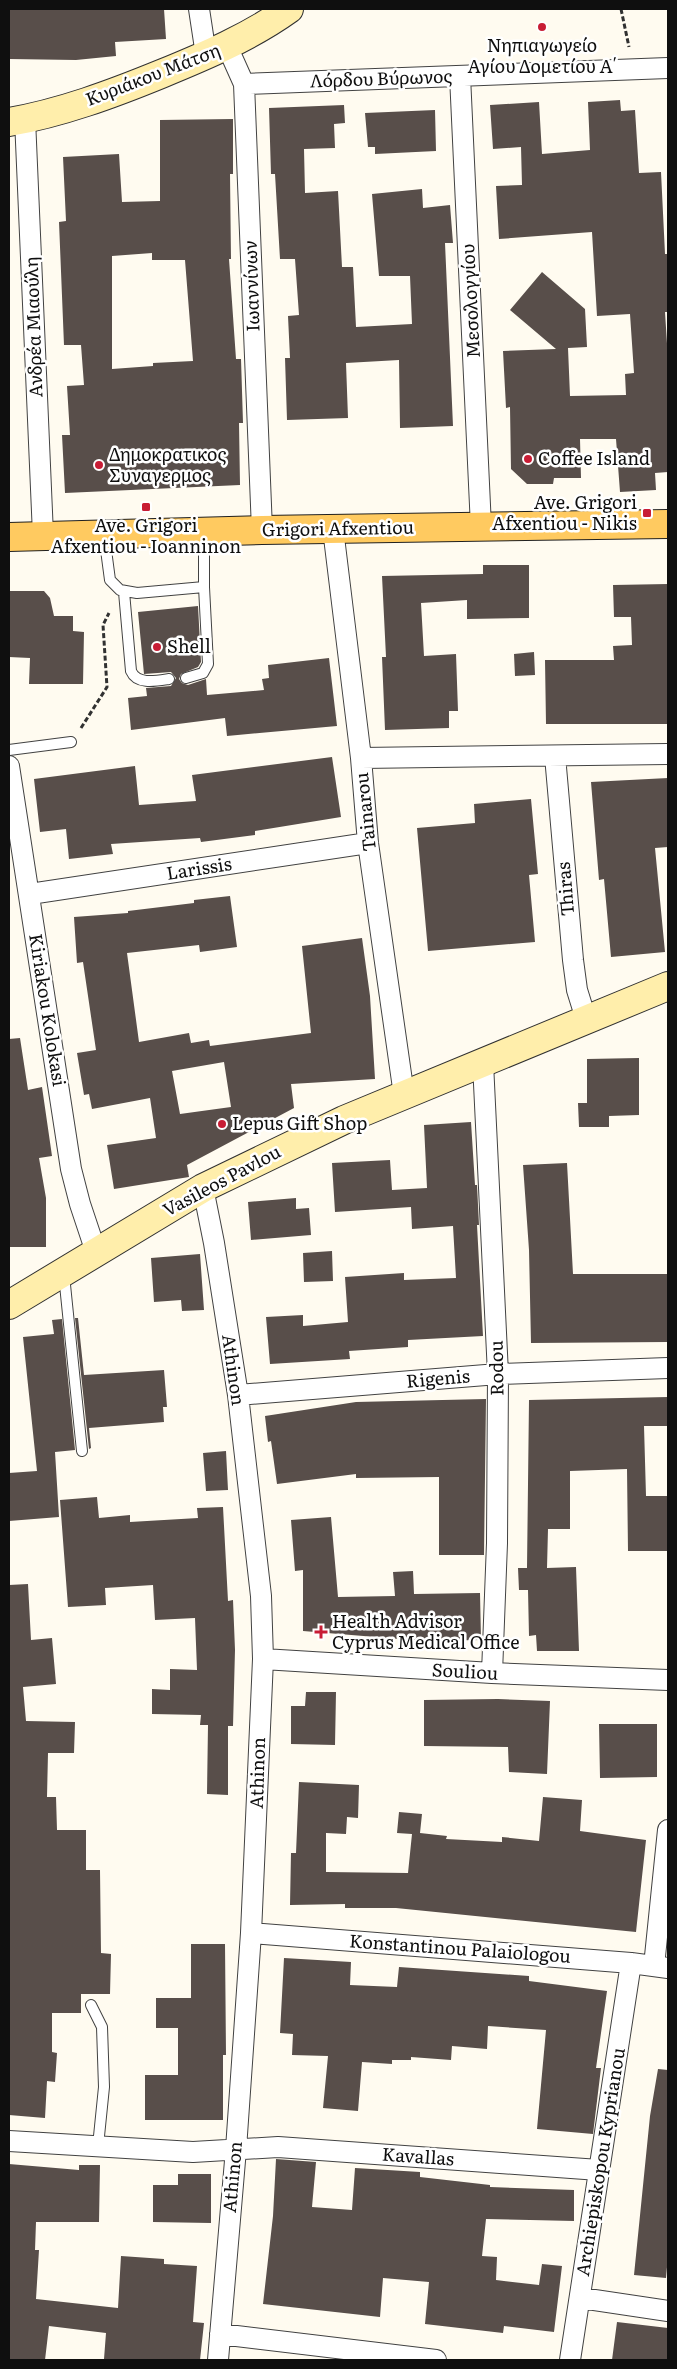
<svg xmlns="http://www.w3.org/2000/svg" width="677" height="2369" viewBox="0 0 677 2369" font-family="Literata,serif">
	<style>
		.building { fill: #584e4a; fill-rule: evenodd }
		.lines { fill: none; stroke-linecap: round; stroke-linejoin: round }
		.lane-casing { stroke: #424242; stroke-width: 12 }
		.street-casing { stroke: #424242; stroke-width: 22 }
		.secondary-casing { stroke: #313131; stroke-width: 30 }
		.primary-casing { stroke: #202020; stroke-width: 30 }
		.path { stroke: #313131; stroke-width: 3; stroke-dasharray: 5 2.5; stroke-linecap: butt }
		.lane { stroke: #fff; stroke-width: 10 }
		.street { stroke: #fff; stroke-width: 20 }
		.secondary { stroke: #ffeeab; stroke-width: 28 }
		.primary { stroke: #ffca60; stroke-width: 28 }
		.poi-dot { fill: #c81d35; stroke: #fff; stroke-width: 2 }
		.labels { text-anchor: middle; stroke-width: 5; stroke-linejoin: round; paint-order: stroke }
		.poi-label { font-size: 18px; fill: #0f0f0f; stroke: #fff; text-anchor: start }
		.street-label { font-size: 18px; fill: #0f0f0f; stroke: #fff }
	</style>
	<rect width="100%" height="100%" fill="#fffbf0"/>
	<path class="building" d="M9,9H164L166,39L115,42L116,56L76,60L9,59Z
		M620,100L621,111L635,110L639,173L661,172L665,254H668V312H665L668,359V472L655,473L656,490L620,492L616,439H580L581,478H554L553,484H527L511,469L510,407L506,408L503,351L556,349L510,310L542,272L585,309L587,347L568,348L570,396L626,395L625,374L634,373L630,314L597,316L592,232L499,239L496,186L522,185L521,147L493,149L490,105L539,102L542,154L590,150L588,102Z
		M344,105L345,123L334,124L335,148L304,149L305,193L338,191L342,267H353L356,327L412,324L410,276H379L372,194L422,189L423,208L450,205L453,243H445L453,426L400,428L399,360L346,363L348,418L287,420L285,358H290L288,316L299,315L295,259H280L275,174H271L269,108Z
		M435,110L436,151L375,154V147H368L365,113Z
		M233,119V174H230L231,259H229L236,359H241L243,423H239L240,485L65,493L62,435H70L67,386L84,385L81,345H64L59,222L66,221L63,157L119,154L122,202L160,201V120ZM152,253V260H185L193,361L153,363V366L112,369V256Z
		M483,565H529V618L467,619V600L421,603L424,656L456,654L458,711H449V728L385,730L382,657H386L382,576L483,574Z
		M668,584V724H546L545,660H614L613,646L632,645L631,617H614L613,585Z
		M9,591H44L50,598L54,616H73V631L84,632L83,684H29L30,658L9,657Z
		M198,606L201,662L198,667L181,674L179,679L182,683L188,685L206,679L207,695L264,690L262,679L269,678L268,665L329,658L337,726L227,736L225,718L131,730L128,698L147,696L146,688L171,686L176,678L171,672L144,674L138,612Z
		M534,652L535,675L515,676L514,654Z
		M332,757L341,817L255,831V835L201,842L200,838L111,844L113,854L69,859L66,829L40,832L34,779L135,766L139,805L196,801L192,775Z
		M668,778V847L655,848L665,952L611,957L604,879L599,880L591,782Z
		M531,799L538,874L529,875L535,942L428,951L417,828L475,823L474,804Z
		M230,896L237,947L200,952L199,945L127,953L139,1042L189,1033L191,1043L209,1040L210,1046L311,1033L302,946L362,938L370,996L375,1079L291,1084L294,1108L187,1165L189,1177L114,1189L107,1145L156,1138L150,1098L92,1109L89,1094L84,1095L77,1053L96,1050L83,962L77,963L74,917L128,913V911L194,903V900ZM224,1062L231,1107L180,1114L172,1071Z
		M20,1038L28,1090L42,1087L52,1156L39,1158L46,1198V1247H9V1039Z
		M639,1058V1115L609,1116V1127H579L578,1103H587V1059Z
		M471,1122L475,1185H477L479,1225H477L483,1336L408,1340V1347L349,1351L350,1359L270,1364L266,1317L303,1315V1326L348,1322L345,1277L404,1273V1280L456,1278L453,1226L412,1229L411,1207L335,1212L332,1163L390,1160L392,1190L427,1188L424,1125Z
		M567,1163L573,1274H668V1342L531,1343L529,1250L523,1165Z
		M296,1198V1209L309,1208L311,1235L251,1240L248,1202Z
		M332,1251L333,1281L304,1282L303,1253Z
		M200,1254L204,1310L182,1311L181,1300L154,1302L151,1258Z
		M75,1318H78L84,1375L164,1370L167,1407H163L164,1422L89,1428L91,1448L89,1449Z
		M62,1319L75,1450L55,1452L59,1517L9,1521V1473L37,1471L23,1337L54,1334L52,1320Z
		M668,1397V1426H644L646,1496H668V1551H628L627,1469L570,1471V1529H548L547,1568L576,1567L579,1651H537L536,1635L529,1636L528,1590H519L518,1568H527L529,1400Z
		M486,1399L484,1555H439V1477L356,1478V1474L277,1484L271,1441L268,1442L265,1416L356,1402Z
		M226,1451L228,1490L206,1491L203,1453Z
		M97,1497L99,1518L130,1515V1522L198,1518L197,1508L223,1507L228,1601L233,1600L235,1650L233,1726H228V1795L207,1794L208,1725H200L201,1715L152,1714V1689L170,1690V1669L197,1670L195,1618L155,1620L153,1585L105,1588L106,1605L68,1607L60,1500Z
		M331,1517L338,1597L395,1596L393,1572L413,1571L414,1594L480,1593L481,1640L424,1641L303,1631V1570L295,1571L291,1520Z
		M28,1584L31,1640L52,1638L56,1684L23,1687L26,1721L75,1722L74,1753H48L47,1797H56L57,1830H86V1870H100L101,1953L111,1954L110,1994H81V2013H52V2052L57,2053L55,2082L47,2081L45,2118L9,2115V1585Z
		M306,1692H336L335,1745L291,1744V1706H305Z
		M498,1699L550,1701L547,1774L509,1772L508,1747L424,1746V1700Z
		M599,1724H657V1777L600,1778Z
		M299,1782L359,1785L358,1818L347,1817L346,1834L326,1833V1872L408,1873L412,1834L397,1833L399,1812L422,1814L420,1833L447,1836L446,1839L502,1842V1837L539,1841L543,1797L582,1800L580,1831L646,1840L636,1932L396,1908H345V1904L290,1905L291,1853H296Z
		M191,1944H225L226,2055H223V2120H145V2075H178V2028H156V1998H191Z
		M284,1958L351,1962L350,1985L397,1987L399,1967L529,1976V1981L607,1991L596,2068H601L593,2134L537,2129L546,2030L488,2026L487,2049L452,2046L451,2060L411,2057V2060H392V2064L362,2062L358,2111L323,2108L328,2056L292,2055L293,2034L280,2033Z
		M658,2069L668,2070V2256L666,2278L634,2275L650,2116Z
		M276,2159L316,2162L312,2207L352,2210L355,2168L420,2172V2177L490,2185V2187L574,2190V2221L486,2219L482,2256L497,2257L496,2280L539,2285L542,2264L562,2266L554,2332L504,2326L503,2333L425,2324L429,2282L383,2278L380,2317L263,2304L273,2216Z
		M9,2164L79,2170V2165H100L99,2222H36L35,2250H39L36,2299L118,2308L121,2256L164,2259V2264L197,2266L193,2322L204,2323L200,2360L104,2359L106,2333L49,2326L45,2360H9Z
		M178,2174H211V2223L153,2222V2185H178Z
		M617,2322L668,2328V2360H612Z"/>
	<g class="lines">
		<g class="lane-casing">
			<path id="lane" d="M104,535L110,580L120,590L137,593L204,587V533
				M124,592L131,671C137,685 156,681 169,679
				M186,678L203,673L208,664L204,587
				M9,750L71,742
				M64,1275L82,1451
				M91,2005L102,2027L104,2087L98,2146"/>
		</g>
		<g class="street-casing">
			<path id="street" d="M199,9L206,55
				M227,46L244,84L262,530
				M460,76L481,527
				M244,84L668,68
				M25,119L43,535
				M333,529L361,758L368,843L404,1095
				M555,756L573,960L577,990L586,1019
				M361,758L668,754
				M9,766L71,1169L80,1204L96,1252
				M30,894L368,843
				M483,1063L498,1374L497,1543L492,1673
				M203,1188L214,1243L238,1395L261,1596L263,1659L251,1933L236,2149L218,2360
				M238,1395L498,1374L668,1368
				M263,1659L492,1673L668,1680
				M251,1933L631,1963L668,1968
				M654,1966L668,1830
				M9,2141L193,2152L278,2147L599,2170
				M581,2298L668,2311
				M220,2334L436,2360
				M570,2360L631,1963"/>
		</g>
		<g class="secondary-casing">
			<path id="secondary" d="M9,122C61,113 112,94 161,74C205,56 250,37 289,9
				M9,1305L203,1188L344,1120L668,986"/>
		</g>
		<g class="primary-casing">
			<path id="primary" d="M9,537L262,530L668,524"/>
		</g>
		<path class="path" d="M621,9L629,47
			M81,728L107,687L103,625L109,613"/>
		<use href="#lane" class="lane"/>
		<use href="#street" class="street"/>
		<use href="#secondary" class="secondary"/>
		<use href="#primary" class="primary"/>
	</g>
	<g class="poi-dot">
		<circle cx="542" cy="27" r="5"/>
		<circle cx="528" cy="459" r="5"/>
		<circle cx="99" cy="465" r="5"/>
		<rect x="141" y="502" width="10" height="10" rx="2.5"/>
		<rect x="642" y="508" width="10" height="10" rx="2.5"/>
		<circle cx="157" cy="647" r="5"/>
		<circle cx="222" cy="1124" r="5"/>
		<path d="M318.5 1624.5h5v5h5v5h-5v5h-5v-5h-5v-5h5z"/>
	</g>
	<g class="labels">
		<g class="poi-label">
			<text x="542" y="52" text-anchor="middle">Νηπιαγωγείο<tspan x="542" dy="21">Αγίου Δομετίου Αʹ</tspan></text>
			<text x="109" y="461">Δημοκρατικος<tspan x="109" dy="21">Συναγερμος</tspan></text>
			<text x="538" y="465">Coffee Island</text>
			<text x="637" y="509" text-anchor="end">Ave. Grigori<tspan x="637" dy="21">Afxentiou - Nikis</tspan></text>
			<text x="146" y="532" text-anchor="middle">Ave. Grigori<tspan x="146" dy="21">Afxentiou - Ioanninon</tspan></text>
			<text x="167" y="653">Shell</text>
			<text x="232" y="1130">Lepus Gift Shop</text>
			<text x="332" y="1628">Health Advisor<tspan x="332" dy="21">Cyprus Medical Office</tspan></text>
		</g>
		<g class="street-label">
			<text transform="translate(153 75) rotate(-21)" y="6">Κυριάκου Μάτση</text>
			<text transform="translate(381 79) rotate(-2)" y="6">Λόρδου Βύρωνος</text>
			<text transform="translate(252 286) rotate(-92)" y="6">Ιωαννίνων</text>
			<text transform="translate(471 301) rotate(-93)" y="6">Μεσολογγίου</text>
			<text transform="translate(34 327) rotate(-92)" y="6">Ανδρέα Μιαούλη</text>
			<text transform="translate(338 529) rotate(-1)" y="6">Grigori Afxentiou</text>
			<text transform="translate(366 812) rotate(-96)" y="6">Tainarou</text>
			<text transform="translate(199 869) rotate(-9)" y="6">Larissis</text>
			<text transform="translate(566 889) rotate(-95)" y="6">Thiras</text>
			<text transform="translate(47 1010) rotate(81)" y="6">Kiriakou Kolokasi</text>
			<text transform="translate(222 1181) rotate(-28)" y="6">Vasileos Pavlou</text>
			<text transform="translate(497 1368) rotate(-91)" y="6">Rodou</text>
			<text transform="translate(233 1370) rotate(82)" y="6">Athinon</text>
			<text transform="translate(438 1379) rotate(-5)" y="6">Rigenis</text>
			<text transform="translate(465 1672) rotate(3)" y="6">Souliou</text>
			<text transform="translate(258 1773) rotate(-88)" y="6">Athinon</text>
			<text transform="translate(460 1949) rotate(4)" y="6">Konstantinou Palaiologou</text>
			<text transform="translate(418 2157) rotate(4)" y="6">Kavallas</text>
			<text transform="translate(601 2162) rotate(-81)" y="6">Archiepiskopou Kyprianou</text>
			<text transform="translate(233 2177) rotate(-85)" y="6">Athinon</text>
		</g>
	</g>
	<rect width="677" height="2369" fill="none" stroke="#0f0f0f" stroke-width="20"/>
</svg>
